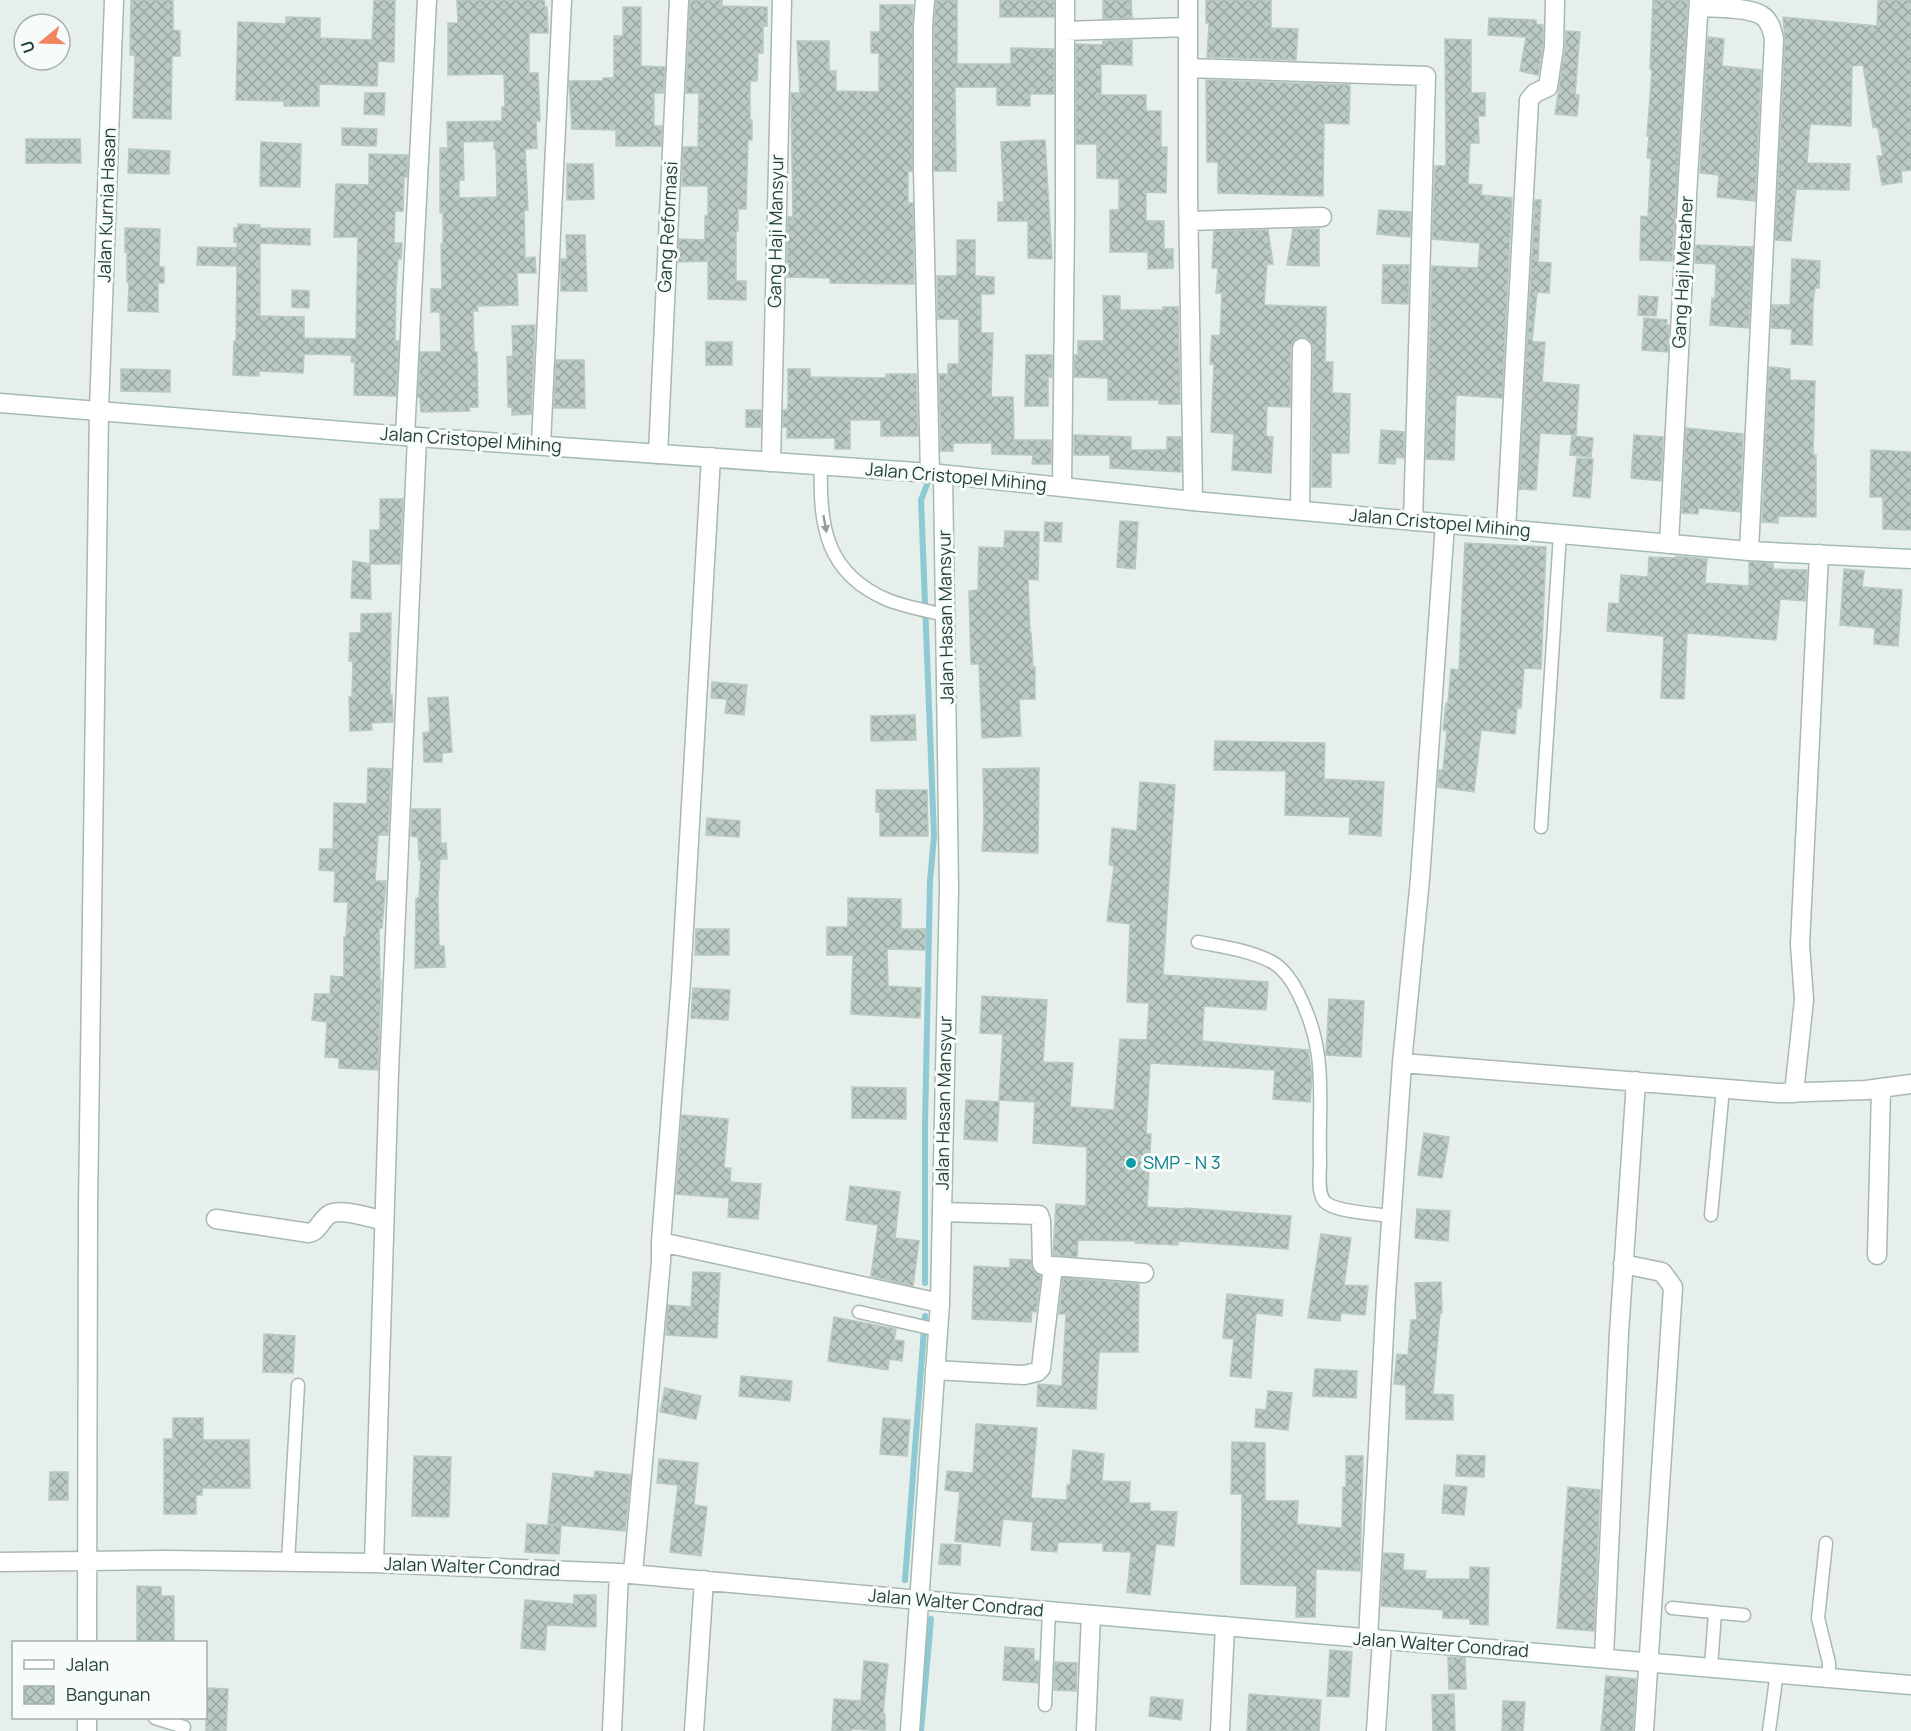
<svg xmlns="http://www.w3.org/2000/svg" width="1911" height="1731" viewBox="0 0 1911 1731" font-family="Manrope,sans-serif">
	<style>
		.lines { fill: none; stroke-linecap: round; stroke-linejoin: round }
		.stream { stroke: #8ec9d4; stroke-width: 6 }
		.building { fill: url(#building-cross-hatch); stroke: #b8c9c2; stroke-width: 1.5; fill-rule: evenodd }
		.lane-casing { stroke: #a8b8b2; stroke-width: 15 }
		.street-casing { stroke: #a8b8b2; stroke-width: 21 }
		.secondary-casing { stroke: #a4bbb3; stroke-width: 21 }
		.lane { stroke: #fff; stroke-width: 12 }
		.street { stroke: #fff; stroke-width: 18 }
		.secondary { stroke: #fff; stroke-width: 18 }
		.oneway { fill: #92a09c }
		.culture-dot { fill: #0f9aa8; stroke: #f7fbf9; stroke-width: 2 }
		.labels { text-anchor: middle; stroke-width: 6; stroke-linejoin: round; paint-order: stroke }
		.street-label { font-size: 18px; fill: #24423a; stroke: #f7fbf9 }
		.culture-label { font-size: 18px; fill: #0d838f; stroke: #f7fbf9; text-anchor: start }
	</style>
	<defs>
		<pattern id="building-cross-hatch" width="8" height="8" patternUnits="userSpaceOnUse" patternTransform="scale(1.5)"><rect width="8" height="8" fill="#bbcac4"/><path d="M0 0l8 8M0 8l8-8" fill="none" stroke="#98a6a0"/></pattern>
	</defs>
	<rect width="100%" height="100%" fill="#e6efeb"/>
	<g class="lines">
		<path class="stream" d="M925,1283V1125L930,881L934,836L921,500L928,482
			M905,1580L925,1316
			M921,1731L931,1619"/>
	</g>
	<path class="building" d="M131,0H173V30L180,31V56H172L171,119L133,118L135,55H130Z
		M374,0H395L394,62L378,61L377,86L319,84V106H284V101L236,100L238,22L286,24V17L320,18V38L372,40Z
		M457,0H544L545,7H547L548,33H529V73H538L540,121H536L537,148L525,149L528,210H524L525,258L535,257L536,273H517L518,305L477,306L478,311H473L474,352H477L478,407H469L470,411L421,412L420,397H418L420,352H441L440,312H431V289H442L441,244H443V213H440V148H448L447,122L502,121V107H505L504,74L448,75V23H458ZM494,141V149H496L497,197L459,198V180H464L463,142Z
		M690,0H722V6L767,7V26H763V53H758L757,81H750V120H752V140H748L746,209H738V231H736V281H746V300L708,299V261L678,262L679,239L705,240V216H708V186H682L683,147H698L699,93H686Z
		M936,0H957V64H1011V48L1054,49V94H1030V106L997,105V87H955L956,171H934V26Z
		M1000,0H1054V17H1000Z
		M1103,0H1131L1132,18L1103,19Z
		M1206,0H1271V28L1298,29L1296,60L1207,57L1209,23H1206Z
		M1653,0H1688L1672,261L1640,260L1641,216L1648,217L1651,158H1647L1649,136H1647L1652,70L1650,69Z
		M1878,0H1911V170L1901,171L1902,182L1882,185L1877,156H1883L1878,128L1873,127L1863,65L1852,66L1851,126L1810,124L1807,163L1850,164L1849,190L1796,189L1791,241L1775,240L1785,40L1783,17L1877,26Z
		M880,5H913L912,171H908V203H913L914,284L830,283V278L787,277L788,217H793L791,93H800L797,41H829V71H836V91L879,92V53H871V32H880Z
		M623,7H641V66L665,67L663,93H654V126H662L661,146H616V130L572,129L569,81H603V78H614V36H623Z
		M1489,18L1536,20V24L1543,25V46L1538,75L1520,71L1526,37L1488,35Z
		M1566,31L1580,32L1575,95H1579L1577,116L1555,114L1565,49Z
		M1708,37L1724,39L1722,66L1761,70L1755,201L1717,197L1719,175L1700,173Z
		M1445,39L1471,40V93H1485V116H1478L1479,143H1470L1468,184L1482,185L1481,195L1512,198L1502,398L1456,395L1454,460L1426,459L1432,266L1478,268L1480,243L1432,239L1435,166H1446Z
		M1132,40V65L1101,64V95H1146V111H1161V147H1167L1166,193L1146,192V221H1164V249H1173V268L1148,269V252H1110V210H1119V179L1097,178V144H1076V44L1103,45V41Z
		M1206,80L1350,85L1349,124L1324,123L1323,196L1218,193V162H1207Z
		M365,93H385L384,115L364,114Z
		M342,128L377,129L376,146L342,145Z
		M26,139H80L81,163H26Z
		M1045,140L1052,259L1028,258V221H998V202H1004L1001,142Z
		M261,142L301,144L300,187L260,186Z
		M129,149L170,151L169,174L128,173Z
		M369,154L408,155L407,177H404L403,211H395L394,243H402L401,259H398L396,288L395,341H399L396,396L354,395L355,362H351L352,355L304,354L303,373L259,371V376L233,375L234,341H236L237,266L197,265L198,247L237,248V242H234V228H238V224L260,225V228L310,229V245L260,243V316L304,317V338L356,339L358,237H334L336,184L369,185Z
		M567,164H593L594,199L567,200Z
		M1535,200H1541L1538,262L1551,263L1549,293L1537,292L1532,342H1545L1542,382L1579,385L1576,435L1540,433L1536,490L1519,489Z
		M1379,210L1411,212L1410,237L1377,234Z
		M125,228L160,229L159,267H164V283H158V312L128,311L129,282H127V252H125Z
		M1293,229H1319V266L1287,265Z
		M1268,230L1273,264H1267L1264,305L1326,307L1325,362H1333L1332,393L1350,394L1349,453H1331V487H1312L1313,348L1311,342L1307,338H1297L1293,342L1291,347L1290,407L1267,406L1266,436L1273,437L1271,473L1232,470L1234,434L1211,432L1214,364H1210L1212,335L1220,336L1222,293H1216L1218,268H1212L1214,231Z
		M566,235H585L587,291H561V259H567Z
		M957,240H975V276L994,277V294H981V333H993L991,397H1013L1014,440H1051V464H1032L1033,455L992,454V443H953V451H941L939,374H948V364H959V319H938L937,276H957Z
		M1696,245L1753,247L1749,328L1710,325L1712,298L1715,299L1716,264L1695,263Z
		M1792,259L1820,261L1819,288H1815L1813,303L1812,345L1791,344L1792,329L1771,328L1772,305H1790Z
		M1383,265H1409L1408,304L1382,303Z
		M292,290L309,291V308L292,307Z
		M1103,296H1120V310H1163V307H1178L1180,404H1159V400H1108V378L1074,377L1075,355H1078V341H1104Z
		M1639,296L1658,297L1656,316L1638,315Z
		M1644,318L1667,320L1666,325H1669L1668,352L1642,350Z
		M535,325L531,414L512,415V407H508L507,357L513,356L512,326Z
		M706,342H732V365H706Z
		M1026,355H1052V377H1048V406H1025Z
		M556,360H584L585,408H554Z
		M1769,367L1790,369V380L1815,381L1813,455H1816V517L1778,516V523L1762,522Z
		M121,369L170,370V392L121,391Z
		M788,369H810V377L886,378V374H916L918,436H881V420H850V449H835V438H787V427H783V410H787L788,403Z
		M746,410H761V427H746Z
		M1686,428L1743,434L1740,512L1699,508L1698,514L1682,513Z
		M1381,430L1404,432V458L1396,457L1395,464L1379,463Z
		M1074,435L1131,437V450H1167V437H1181V472L1110,468V455H1074Z
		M1634,435L1663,437L1661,481L1631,478Z
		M1572,436L1593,438L1591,457L1570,455Z
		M1871,450L1911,452V530L1883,529V497H1870Z
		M1577,458L1593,459L1590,498L1573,496Z
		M380,499H403L400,564H370V530H380Z
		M1120,521L1138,522L1135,569L1117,567Z
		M1045,522L1062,523L1061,542L1044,541Z
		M1005,531L1039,532L1038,580L1028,579L1030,633H1031L1033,667H1035V699H1019L1021,736L982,738L979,664H971L969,591L978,590L979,547L1004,548Z
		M1465,543L1546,547L1541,669L1524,668L1521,708H1517L1515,734L1481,730L1474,792L1438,787L1439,770H1443L1447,731L1443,730L1446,703H1448L1451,669L1459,670Z
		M1676,556L1707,559L1705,583L1749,586V562L1773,563V569L1807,570L1805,601L1780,599L1776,640L1687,633L1684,699L1661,698L1664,636L1607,631L1609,603L1619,604L1621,575L1648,577L1649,557L1676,558Z
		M353,561L370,564L371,599L351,598Z
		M1844,569L1864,571L1862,587L1902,590L1898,646L1874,644L1875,628L1840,625Z
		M391,613L390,696L392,695L393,722L371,723L372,730L350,731L349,697H352L353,661H349L350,633H361V614Z
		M712,682L747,685L744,715L725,713L727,699L711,698Z
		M448,697L452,752L442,753V762H424L423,733L430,732L428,698Z
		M915,715L916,740L871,741V716Z
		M1215,741L1325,743L1324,779L1384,782L1381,836L1349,834L1350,817L1285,815L1286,771L1214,770Z
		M368,768L391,769L388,835H378L375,881H386L382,928H379L380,980H381L378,1070L339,1068V1058L325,1057L327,1022L312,1020L315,994H330L331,976L344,977V937H346L348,902H334L335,871L319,870L320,849H333L334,803L367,804Z
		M1039,768L1038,853L982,851L984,820L983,769Z
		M1140,782L1175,785L1163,975L1268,982L1266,1010L1204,1006L1202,1041L1308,1050L1312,1076L1310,1102L1273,1099L1275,1070L1150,1063L1146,1134H1151L1147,1207L1185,1209V1208L1291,1216L1288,1249L1178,1241V1245L1135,1243L1136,1241L1078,1240L1077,1257L1053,1255L1056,1204L1086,1206L1087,1147L1033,1143L1035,1102L999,1100L1003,1034L980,1033L982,996L1047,1000L1043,1062L1073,1063L1070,1107L1114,1110L1120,1039L1147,1040L1149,1003L1127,1002L1130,924L1107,921L1114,866L1109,865L1112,828L1137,831Z
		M876,790H927L928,836H880V812H876Z
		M412,809H440L441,844L446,843L447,859H440L438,898L439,946H444L445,967L415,968L416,898H419L421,860H419L418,837L411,836Z
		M707,818L740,821L739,837L706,835Z
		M848,898L901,899V929H926L925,950L887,949L888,986L921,988L920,1018L851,1014L853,955H827V927H848Z
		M696,929H729V955H695Z
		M693,988L730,990L728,1020L691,1018Z
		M1329,999L1364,1001L1361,1057L1326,1055Z
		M852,1087L906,1088V1119L852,1118Z
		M966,1100L999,1102L997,1141L964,1139Z
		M682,1115L728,1119L724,1168H731L730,1182L761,1184L758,1219L728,1217L729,1198L676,1194Z
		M1424,1133L1449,1137L1442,1178L1418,1175Z
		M850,1186L900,1192L895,1238L919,1241L913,1286L871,1276L878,1225L846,1220Z
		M1417,1209L1450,1211L1448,1241L1415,1238Z
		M1321,1234L1351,1238L1344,1285L1368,1286L1365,1315L1341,1313L1340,1321L1308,1318Z
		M1010,1259L1031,1260L1033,1270L1041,1276L1036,1312L1032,1311L1031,1322L972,1319L974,1266L1010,1268Z
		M693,1272L720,1273L717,1338L666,1335L668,1305L691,1307Z
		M1063,1278L1139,1284L1138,1352H1099L1096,1409L1037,1406L1038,1384L1062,1386L1066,1314H1059Z
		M1441,1282L1442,1313H1440L1433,1394L1453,1395V1420L1406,1419V1385L1394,1384L1397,1354L1408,1355L1411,1320H1417L1415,1283Z
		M1227,1294L1283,1300L1282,1316L1256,1313L1251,1378L1230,1376L1234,1339L1223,1338Z
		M834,1317L896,1329L894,1340L904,1341L902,1361L889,1359L888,1370L828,1361Z
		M264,1334L295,1336L293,1373L263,1372Z
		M1315,1369L1357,1371L1356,1398L1313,1396Z
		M741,1376L792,1381L790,1401L739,1396Z
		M665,1388L701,1396L696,1419L660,1412Z
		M1268,1391L1292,1393L1288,1430L1255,1427L1256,1409L1266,1410Z
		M173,1418H203V1440H249L250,1488H202V1495H196V1514H164V1439H173Z
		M883,1418L910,1420L907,1456L880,1454Z
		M976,1424L1037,1428L1031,1498L1067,1500V1485H1070L1073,1450L1104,1454L1102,1481L1130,1482L1129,1503H1150V1511L1177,1512L1174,1546L1156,1544L1150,1595L1127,1592L1131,1552L1103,1551V1543L1058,1542L1057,1552L1031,1550L1033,1522L1003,1519L1000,1546L955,1541L960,1492L945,1490L947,1471L973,1473Z
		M1232,1442L1265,1443V1501H1298L1297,1524L1342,1528L1343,1487H1346V1456H1363L1360,1571L1316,1569L1315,1617H1296L1297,1586L1241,1584L1242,1494H1231Z
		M1457,1455L1485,1456L1484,1477L1456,1476Z
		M414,1456L451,1457L449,1517L412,1516Z
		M659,1459L698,1463L694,1505L707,1507L701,1556L670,1552L678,1485L657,1483Z
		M595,1471L631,1475L625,1531L548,1524L553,1473L594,1478Z
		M50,1472H68V1500H49Z
		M1444,1485L1467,1487L1464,1515L1442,1513Z
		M1568,1487L1600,1490L1594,1631L1557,1628Z
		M527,1524L561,1526L559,1554L525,1552Z
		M941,1544L961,1545L960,1565L939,1564Z
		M1384,1553L1404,1554L1403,1570L1426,1571L1425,1579H1470V1567L1489,1568L1488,1625L1470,1624V1619L1443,1618V1610L1381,1606Z
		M137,1586L161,1587V1596H174V1642H137Z
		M574,1595H596V1627L547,1625L545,1650L521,1648L525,1600L574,1604Z
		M1005,1647L1034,1649V1661H1039L1038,1683L1003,1680Z
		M1330,1650L1352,1652L1349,1697L1327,1696Z
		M1448,1657L1465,1658L1466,1689H1449Z
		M864,1661L888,1664L883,1714H885V1731L851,1729V1731H832L834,1699L861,1701Z
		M1055,1662L1077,1663L1076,1691L1054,1690Z
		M1606,1676L1636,1679L1633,1731H1601Z
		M206,1688L228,1689L226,1731H206Z
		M1249,1694L1321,1700L1319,1731H1247Z
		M1454,1694L1455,1731H1433L1432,1695Z
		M1151,1697L1183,1700L1181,1720L1149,1716Z
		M1503,1701L1525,1702L1523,1731H1502Z"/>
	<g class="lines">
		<g class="lane-casing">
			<path id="lane" d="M821,466C819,526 826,574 888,600C906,607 927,611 946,615
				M1541,827L1560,534
				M1198,942C1223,947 1249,950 1272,962C1283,968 1293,982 1298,993C1329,1053 1318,1098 1320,1162C1320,1174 1317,1193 1325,1202C1335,1212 1377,1214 1391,1216
				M1711,1215L1723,1089
				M859,1312L938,1330
				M1826,1543L1818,1618L1829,1663V1677
				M288,1562L298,1385
				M1672,1608L1744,1615
				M1711,1667L1715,1613
				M1045,1705L1049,1611
				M155,1718L184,1727
				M1769,1731L1777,1672"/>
		</g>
		<g class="street-casing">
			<path id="street" d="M925,0L923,26V169L930,473
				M1188,0V195L1193,501
				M1699,7C1715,8 1748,7 1761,15C1770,20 1772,30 1774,39L1749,551
				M1065,31L1188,27
				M1188,68L1426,76L1413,521
				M1189,221L1322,217
				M405,436L427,0
				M541,445L562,0
				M658,454L679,0
				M771,462L782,0
				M1062,486L1065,219V0
				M1300,510L1302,348
				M1506,529L1529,100L1535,93L1548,87L1554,47L1555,0
				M1669,544L1688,178L1699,0
				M1402,1063L1778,1093L1866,1090L1911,1084
				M1794,1093L1804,1000L1800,944L1819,554
				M942,1212L1039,1215L1041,1221L1042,1263L1043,1265L1053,1266
				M216,1219L309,1233C319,1231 321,1219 330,1214C341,1208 372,1218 384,1221
				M661,1242L940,1303
				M1877,1255L1881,1088
				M1623,1264L1662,1272L1673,1287L1644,1731
				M935,1370L1024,1375L1037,1372L1041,1368L1053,1266L1144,1273
				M0,1562L165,1560L374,1563L619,1573L920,1600
				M374,1563L389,1072L417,437
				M633,1573L661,1261V1242L681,980L711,457
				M1368,1639L1386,1295L1402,1063L1420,879L1445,524
				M87,1642L88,1207L99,410L114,0
				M1604,1657L1619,1333L1636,1081
				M87,1718V1731
				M612,1731L619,1573
				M694,1731L704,1580
				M1086,1731L1091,1615
				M1220,1731L1225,1626
				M1376,1731L1382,1640"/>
		</g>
		<g class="secondary-casing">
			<path id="secondary" d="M0,403L417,437L930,473L1193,501L1749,551L1911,559
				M920,1600L1911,1685
				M910,1731L940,1303L949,889L943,475"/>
		</g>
		<use href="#lane" class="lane"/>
		<use href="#street" class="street"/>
		<use href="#secondary" class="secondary"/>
	</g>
	<defs><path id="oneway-solid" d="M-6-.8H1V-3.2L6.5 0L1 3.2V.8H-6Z" transform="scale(1.5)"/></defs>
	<use class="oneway" href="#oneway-solid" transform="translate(825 524) rotate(80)"/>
	<circle class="culture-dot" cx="1131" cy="1163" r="6"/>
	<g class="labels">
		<g class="street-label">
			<text transform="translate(107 205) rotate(-88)" y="6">Jalan Kurnia Hasan</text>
			<text transform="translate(668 227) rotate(-87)" y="6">Gang Reformasi</text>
			<text transform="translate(776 231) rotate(-89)" y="6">Gang Haji Mansyur</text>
			<text transform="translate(1683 272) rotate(-87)" y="6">Gang Haji Metaher</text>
			<text transform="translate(471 440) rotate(4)" y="6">Jalan Cristopel Mihing</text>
			<text transform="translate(956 477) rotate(5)" y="6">Jalan Cristopel Mihing</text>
			<text transform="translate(1440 523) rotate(5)" y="6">Jalan Cristopel Mihing</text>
			<text transform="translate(946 617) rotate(-91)" y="6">Jalan Hasan Mansyur</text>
			<text transform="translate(944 1103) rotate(-89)" y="6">Jalan Hasan Mansyur</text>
			<text transform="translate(472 1567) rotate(2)" y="6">Jalan Walter Condrad</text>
			<text transform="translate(956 1603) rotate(5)" y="6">Jalan Walter Condrad</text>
			<text transform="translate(1441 1645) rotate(4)" y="6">Jalan Walter Condrad</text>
		</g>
		<g class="culture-label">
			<text x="1143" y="1169">SMP - N 3</text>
		</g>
	</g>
	<rect x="12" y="1641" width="195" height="78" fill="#f7fbf9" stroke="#a3b1ad" stroke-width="1.5"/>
	<rect x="24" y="1660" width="30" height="9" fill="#ffffff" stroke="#a3b1ad" stroke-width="1.5"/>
	<text x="66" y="1671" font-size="18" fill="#24423a">Jalan</text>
	<rect x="24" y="1686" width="30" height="18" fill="url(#building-cross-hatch)" stroke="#a3b1ad" stroke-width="1.5"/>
	<text x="66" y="1701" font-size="18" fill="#24423a">Bangunan</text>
	<g transform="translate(42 42) rotate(251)"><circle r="28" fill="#f7fbf9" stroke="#a3b1ad" stroke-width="1.5"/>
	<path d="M0-4.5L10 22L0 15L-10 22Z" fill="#f4845f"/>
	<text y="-9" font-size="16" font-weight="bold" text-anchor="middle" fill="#24423a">U</text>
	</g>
</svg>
